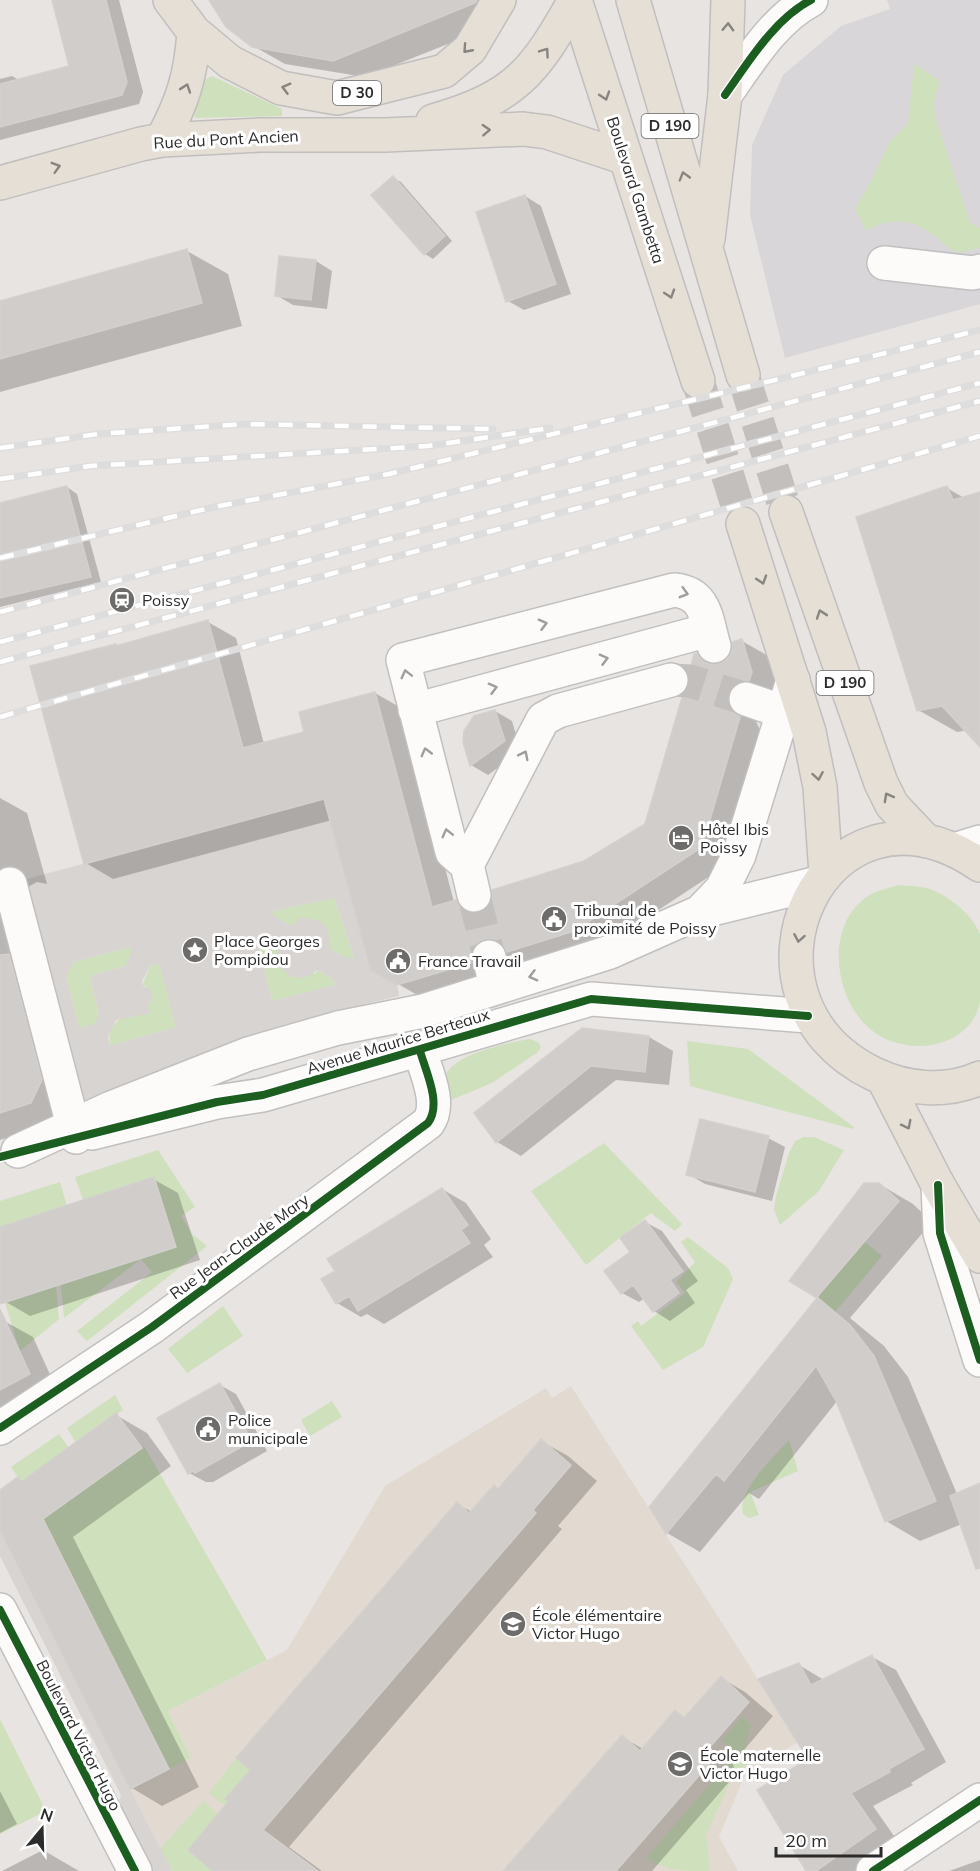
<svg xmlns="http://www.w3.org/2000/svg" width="980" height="1871" viewBox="0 0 980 1871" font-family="Mulish,sans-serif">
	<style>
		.industrial { fill: #d8d6d8 }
		.education { fill: #e2dad0 }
		.green { fill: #cfe0bd }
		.plaza { fill: #d8d4d1; fill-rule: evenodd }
		.shadow { fill: #0003 }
		.building { fill: #d0cdca; stroke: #d3d0cd; stroke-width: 1.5 }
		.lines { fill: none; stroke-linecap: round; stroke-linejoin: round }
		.minor-tunnel { stroke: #c2bfbd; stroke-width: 33; stroke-dasharray: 33 16; stroke-linecap: butt }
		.major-tunnel { stroke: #c2bfbd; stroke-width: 33; stroke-dasharray: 33 16; stroke-linecap: butt }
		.minor-casing { stroke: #c1c0c0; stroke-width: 36 }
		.major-casing { stroke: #c0bfbe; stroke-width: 36 }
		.minor { stroke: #fcfbfa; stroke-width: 33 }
		.major { stroke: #e5dfd6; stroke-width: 33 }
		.rail-casing { stroke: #deddde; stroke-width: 7 }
		.rail { stroke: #fff; stroke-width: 4.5; stroke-dasharray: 14; stroke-linecap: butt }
		.cycleway-casing { stroke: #fff; stroke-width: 11 }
		.cycleway { stroke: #1b5e20; stroke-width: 8 }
		.oneway { stroke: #888580 }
		.oneway2 { stroke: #9e9d9d }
		.labels { text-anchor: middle; stroke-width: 6; stroke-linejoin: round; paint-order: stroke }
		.shield { fill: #fff; stroke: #6b6b6b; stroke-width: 1.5 }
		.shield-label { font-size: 15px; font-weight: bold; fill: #2b2b2b }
		.street-label { font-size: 16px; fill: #2b2b2b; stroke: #fff }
		.poi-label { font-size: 16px; fill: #2b2b2b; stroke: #fff; text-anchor: start }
	</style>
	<rect width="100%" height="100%" fill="#e8e4e1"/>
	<path class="industrial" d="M887,0H980V304L785,358L750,215L752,145L783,75L841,26L890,9Z"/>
	<path class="education" d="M571,1386L798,1742L744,1777L719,1837L738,1871H172L130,1789L191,1758L168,1711L287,1650L385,1486L546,1388L552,1398Z"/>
	<path class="green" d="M914,64L940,81L934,101L935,117L970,223L980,228V248C974,249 967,252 961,252C951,252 944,244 937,238C916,219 889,216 866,231L855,209L872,179L888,144L908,123Z
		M212,76L282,109V116L196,118L193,114L194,110L205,80Z
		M898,885C908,886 921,886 930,889C949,896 973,915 980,934C980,943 980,960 980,970C980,980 980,992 980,1002C970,1051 902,1058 869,1028C833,997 825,924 868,896C877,891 889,888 898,885Z
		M334,898L354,957L346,959L271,915L273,911Z
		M256,937L278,948L315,974L318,970L334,980L335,985L272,1001Z
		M130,947L132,952L126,966L93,975L90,979L99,1014L96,1025L79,1029L66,977L74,962Z
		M159,963L176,1027L110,1046C105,1021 128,1014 147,1004L146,986L142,985L151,965Z
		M530,1039L538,1042L541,1047L538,1052L492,1083L451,1100L446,1074C457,1053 507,1043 530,1039Z
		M687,1041L748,1049L854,1127L853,1129L690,1086Z
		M804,1137H814L844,1150L819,1191L780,1225L774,1210L776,1196L789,1153L795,1141Z
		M604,1143L682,1224L675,1231L651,1213L586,1265L531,1191Z
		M158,1150L195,1207L181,1216L192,1234L207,1246L87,1341L77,1331L152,1272L141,1259L64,1318L61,1285L176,1247L154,1177L83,1200L75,1177Z
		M60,1182L67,1206L0,1227V1201Z
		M688,1237L728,1268L733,1279L703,1347L663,1370L631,1326L638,1321L641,1326L685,1293L676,1282L695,1262L681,1242Z
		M865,1242L882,1256L835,1312L817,1298Z
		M56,1286L59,1319L20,1351L5,1303Z
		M223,1306L243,1336L187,1373L168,1349Z
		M115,1395L123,1410L76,1443L67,1428Z
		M332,1401L342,1417L310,1436L301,1420Z
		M59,1434L69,1448L21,1482L11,1467Z
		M789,1440L798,1471L750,1492L759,1515L749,1518L743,1514C736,1491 774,1457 789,1440Z
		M144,1446L267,1660L168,1711L191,1758L169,1769L43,1519Z
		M743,1716L751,1726L745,1747L753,1762L736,1770L706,1835L710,1871C683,1871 667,1871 646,1858L729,1762C731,1752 732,1746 721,1741Z
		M0,1719L46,1811L0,1834Z
		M236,1758L250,1770L225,1799L228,1802L225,1806L209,1793Z
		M203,1801L218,1814L188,1850L213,1871H172L160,1849Z"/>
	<path class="plaza" d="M324,799L371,970L397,985L399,996L352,1007L235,1044L81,1104L23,880ZM334,898L354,957L346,958L330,949L328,929L319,921L301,917L291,926L272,915L273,911ZM256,938L278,948L279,966L290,977L304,978L318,970L334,980L335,985L272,1001ZM130,947L131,952L126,966L93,975L90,979L99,1014L95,1024L79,1028L66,977L74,962ZM159,964L176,1027L110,1046L108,1037L116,1020L151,1013L147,1004L151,1002L153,991L142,985V981L151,965Z
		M0,1530L104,1738L172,1871H148L116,1811L121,1795L0,1556Z"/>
	<path class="shadow" d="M54,0H119L143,92L139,104L0,140V79L12,76L19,80L71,67Z
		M210,0H480V1L463,38L365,77L285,64L253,46Z
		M393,178L401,182L452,241L433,259L425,254Z
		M525,196L541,206L571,294L524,310L508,301Z
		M187,251L228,274L242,326L0,392V302Z
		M316,261L332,271L327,309L293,305L276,295Z
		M67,487L77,494L101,582L0,607V504Z
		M947,488L964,498L980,493V740L968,730L957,732L918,710Z
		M208,622L236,638L264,744L306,733L375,693L403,709L454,902L478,915L585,863L647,825L690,686L697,655L720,665L729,660L742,641L770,657L779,689L755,719L759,728L767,734L730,863L602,947L536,967L513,954L504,959L499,967L426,1000L398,984L332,820L113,879L86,863L115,645L118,647Z
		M495,711L512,721L521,751L488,775L471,765L464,742Z
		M0,798L27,813L47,884L37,882L28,887L61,1119L0,1140Z
		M649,1037L673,1051L669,1085L616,1080L521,1156L497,1142L476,1113Z
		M768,1138L785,1147L772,1201L705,1184L688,1174Z
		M153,1179L178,1193L200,1260L30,1316L6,1302L0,1284V1229Z
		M879,1184L913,1204L932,1222L850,1318L884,1346L908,1377L957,1494L980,1485V1568L962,1524L920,1541L886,1521L838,1400L759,1499L749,1493L700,1552L667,1533L650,1507L819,1297L791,1281Z
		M442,1189L466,1203L491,1239L484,1245L493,1257L384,1324L367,1314L361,1317L337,1303V1271Z
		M645,1222L662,1231L698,1281L686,1290L695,1303L670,1321L654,1311L645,1298L639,1302L622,1293L632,1252Z
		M6,1322L33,1337L57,1390L0,1420V1324Z
		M220,1385L236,1394L267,1451L213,1482H206L189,1473Z
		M116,1415L147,1433L171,1466L73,1537L199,1787L162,1806L132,1788L0,1527V1492L18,1479L24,1482Z
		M541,1441L568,1456L597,1481L558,1526L562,1529L289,1847L322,1871H215L230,1802L252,1770L457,1504L472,1512L499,1490Z
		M872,1657L896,1670L946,1762L911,1783L913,1785L873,1806L899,1843L858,1871H808L810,1759L799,1665L824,1680Z
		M721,1678L745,1692L773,1716L733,1763L735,1775L652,1871H504L622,1737L643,1749L676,1712L686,1718Z
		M0,1791L17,1824L0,1833Z
		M43,1850L79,1871H2Z
		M980,1860V1871H949Z"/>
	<path class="building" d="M52,0H106L127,82L122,95L0,127V84L69,66Z
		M209,0H477L475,3L333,61L252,47L226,27Z
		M393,176L445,236L424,255L371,195Z
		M525,195L556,284L506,302L476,212Z
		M187,249L202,303L0,359V301Z
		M279,256L316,260L311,300L275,296Z
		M67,486L91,577L0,598V503Z
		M947,486L953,500L980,492V747L942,706L917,711L856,517Z
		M208,620L243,748L304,732L299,712L375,692L432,907L456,900L461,908L469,913H479L487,908L492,900V890L584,861L645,824L683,694L689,685V674L694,654L697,653L709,664H719L728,659L732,651V642L742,639L752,672L749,681L734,685L728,693V702L732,711L740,717L702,847L574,931L507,952L503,945L495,939H484L477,943L471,951V963L397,985L371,970L324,799L84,864L30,666L116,644V646Z
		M495,710L505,741L470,766L463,742L464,731L474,716Z
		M9,954L42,1080L31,1103L0,1113V955Z
		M582,1028L649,1036L645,1072L591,1066L496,1143L474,1113Z
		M700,1119L769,1136L755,1192L686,1175Z
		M154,1177L176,1247L0,1304V1227Z
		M864,1183H879L899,1201L817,1297L850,1325L874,1356L936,1501L885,1522L836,1401L816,1366L724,1481L716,1474L666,1534L649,1507L817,1298L789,1281Z
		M442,1188L468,1225L461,1230L470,1243L358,1311L349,1296L336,1304L321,1279L335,1271L327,1259Z
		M645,1220L683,1271L670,1280L679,1293L653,1312L633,1285L621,1294L604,1271L630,1252L620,1238Z
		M0,1309L30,1374L0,1390Z
		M220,1383L252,1441L195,1473L193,1471L188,1474L157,1418Z
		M116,1413L142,1448L43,1519L169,1769L130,1789L0,1530V1490L18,1477L21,1482Z
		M541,1439L571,1465L533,1510L536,1513L263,1830L318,1871H213L188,1850L228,1802L225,1799L250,1770L236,1758L457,1502L469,1513L494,1485L498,1489Z
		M980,1483V1568L976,1569L950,1496Z
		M872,1655L924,1749L889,1769L890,1772L851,1793L876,1829L816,1871H806L757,1790L808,1759L758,1679L799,1663L811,1685Z
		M721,1676L749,1702L709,1748L716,1756L616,1871H503L622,1735L640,1751L675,1710L684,1718Z"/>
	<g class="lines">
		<path class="minor-tunnel" d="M671,680L690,681L746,699
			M474,895L489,957"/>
		<path class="major-tunnel" d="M743,375L786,512
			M698,381L743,524"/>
		<g class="minor-casing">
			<path id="minor" d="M725,95C748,63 774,19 811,0
				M884,263L973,273L980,271
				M746,699L804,719
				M415,710L709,630
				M954,850L980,842
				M467,865L452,852L403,660L674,590C707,593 706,620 714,646
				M10,884L76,1137
				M474,895L467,865L543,719L558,711L671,680
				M700,912L722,889L739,855L793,680
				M489,957L496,986
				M92,1133L217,1102L263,1095L591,999L808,1016
				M18,1151L111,1108L248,1054L338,1028L423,1011L610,952L700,912L818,883
				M938,1185L940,1233L980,1360
				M0,1428L152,1327L428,1123C442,1104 426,1072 420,1051
				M0,1610L135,1871
				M873,1871L980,1800"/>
		</g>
		<g class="major-casing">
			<path id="major" d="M170,0L194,32L230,62L281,88L337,98L444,71L470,49L499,0
				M575,0L698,381
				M633,0L743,375
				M433,121C516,97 534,73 575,0
				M162,140C183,101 191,75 194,32
				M0,183L141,144L162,140L261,135H385L523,129L547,132L626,158
				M708,239L725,95L728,0
				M786,512L881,783L892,805L926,841
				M743,524L809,732L820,787L826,874
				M980,865C824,759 715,997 874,1074C908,1090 946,1093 980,1078
				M883,1078L938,1185L980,1256"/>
		</g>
		<use href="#minor" class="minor"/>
		<use href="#major" class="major"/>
		<g class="rail-casing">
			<path id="rail" d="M0,448L98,434L244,424L493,429
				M0,479L90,466L428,446L550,428
				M0,558L214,507L389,474L980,330
				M0,612L980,352
				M0,642L980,383
				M0,662L980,401
				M0,717L980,436"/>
		</g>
		<use href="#rail" class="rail"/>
		<g class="cycleway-casing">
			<path id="cycleway" d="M725,95C748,63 774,19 811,0
				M0,1157L217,1102L263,1095L591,999L808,1016
				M938,1185L940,1233L980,1360
				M0,1428L152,1327L428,1123C442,1104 426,1072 420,1051
				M0,1610L135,1871
				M873,1871L980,1800"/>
		</g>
		<use href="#cycleway" class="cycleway"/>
	</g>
	<defs><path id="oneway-chevron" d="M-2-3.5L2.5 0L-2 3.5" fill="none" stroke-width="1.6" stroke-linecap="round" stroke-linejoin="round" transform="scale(1.5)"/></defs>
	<g class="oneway">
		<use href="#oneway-chevron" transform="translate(728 27) rotate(-88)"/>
		<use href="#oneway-chevron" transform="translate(467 49) rotate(132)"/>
		<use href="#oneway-chevron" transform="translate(545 52) rotate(-55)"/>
		<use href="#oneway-chevron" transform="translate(186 88) rotate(-71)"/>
		<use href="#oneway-chevron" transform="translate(286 88) rotate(-165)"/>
		<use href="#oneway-chevron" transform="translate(605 96) rotate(72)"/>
		<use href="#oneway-chevron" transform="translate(486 130) rotate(-3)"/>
		<use href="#oneway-chevron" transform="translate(56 167) rotate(-16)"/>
		<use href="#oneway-chevron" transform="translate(684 176) rotate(-106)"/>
		<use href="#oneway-chevron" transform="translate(670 294) rotate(72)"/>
		<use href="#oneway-chevron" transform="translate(762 580) rotate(72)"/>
		<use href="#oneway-chevron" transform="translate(821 614) rotate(-109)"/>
		<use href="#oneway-chevron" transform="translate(818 776) rotate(80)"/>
		<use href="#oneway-chevron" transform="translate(888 797) rotate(-119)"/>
		<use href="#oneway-chevron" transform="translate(799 938) rotate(100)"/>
		<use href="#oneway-chevron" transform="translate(907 1125) rotate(63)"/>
	</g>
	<g class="oneway2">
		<use href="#oneway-chevron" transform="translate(684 593) rotate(16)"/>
		<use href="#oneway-chevron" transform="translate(543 624) rotate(-15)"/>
		<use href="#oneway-chevron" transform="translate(604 659) rotate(-15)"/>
		<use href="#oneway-chevron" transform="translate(406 674) rotate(-104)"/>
		<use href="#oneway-chevron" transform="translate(493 688) rotate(-15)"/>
		<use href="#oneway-chevron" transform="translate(426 752) rotate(-105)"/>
		<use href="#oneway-chevron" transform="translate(524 755) rotate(-63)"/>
		<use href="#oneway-chevron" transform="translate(447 833) rotate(-104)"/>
		<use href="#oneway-chevron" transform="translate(533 976) rotate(165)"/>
	</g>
	<defs>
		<g id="station-disc" transform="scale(1.35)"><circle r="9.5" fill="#6d6c6b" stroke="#fff"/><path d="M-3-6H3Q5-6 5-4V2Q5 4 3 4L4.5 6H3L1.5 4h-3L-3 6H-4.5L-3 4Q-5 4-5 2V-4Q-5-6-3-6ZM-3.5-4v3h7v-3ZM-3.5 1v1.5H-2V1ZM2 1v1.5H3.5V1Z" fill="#fff"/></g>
		<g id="hotel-disc" transform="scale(1.35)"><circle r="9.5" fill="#6d6c6b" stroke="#fff"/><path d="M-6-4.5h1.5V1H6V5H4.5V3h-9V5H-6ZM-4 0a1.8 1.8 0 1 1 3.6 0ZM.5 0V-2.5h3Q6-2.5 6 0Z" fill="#fff"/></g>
		<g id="civic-disc" transform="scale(1.35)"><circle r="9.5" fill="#6d6c6b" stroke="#fff"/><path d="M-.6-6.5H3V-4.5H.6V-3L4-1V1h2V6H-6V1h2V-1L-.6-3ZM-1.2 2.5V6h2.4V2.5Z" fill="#fff"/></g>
		<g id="sight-disc" transform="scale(1.35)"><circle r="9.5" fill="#6d6c6b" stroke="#fff"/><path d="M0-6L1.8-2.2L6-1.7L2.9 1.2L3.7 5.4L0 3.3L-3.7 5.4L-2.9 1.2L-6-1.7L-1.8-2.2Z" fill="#fff"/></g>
		<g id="school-disc" transform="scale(1.35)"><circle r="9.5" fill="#6d6c6b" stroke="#fff"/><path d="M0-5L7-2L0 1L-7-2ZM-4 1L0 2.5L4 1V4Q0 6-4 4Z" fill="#fff"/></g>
	</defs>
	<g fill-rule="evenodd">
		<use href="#station-disc" x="122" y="600"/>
		<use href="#hotel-disc" x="681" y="838"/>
		<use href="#civic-disc" x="554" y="919"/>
		<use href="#sight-disc" x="195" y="950"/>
		<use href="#civic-disc" x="398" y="961"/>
		<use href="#civic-disc" x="208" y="1429"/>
		<use href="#school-disc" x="513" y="1624"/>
		<use href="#school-disc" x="680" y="1764"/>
	</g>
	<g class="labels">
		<g class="shield">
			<rect x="333" y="81" width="48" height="24" rx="4.5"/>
			<rect x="641.5" y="114" width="57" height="24" rx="4.5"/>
			<rect x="816.5" y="671" width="57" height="24" rx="4.5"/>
		</g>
		<g class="shield-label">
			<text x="357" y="98">D 30</text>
			<text x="670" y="131">D 190</text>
			<text x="845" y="688">D 190</text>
		</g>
		<g class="street-label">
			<text transform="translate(226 139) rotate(-3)" y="6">Rue du Pont Ancien</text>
			<text transform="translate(636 190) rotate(72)" y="6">Boulevard Gambetta</text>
			<text transform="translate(398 1041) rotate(-17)" y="6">Avenue Maurice Berteaux</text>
			<text transform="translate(239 1246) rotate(-36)" y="6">Rue Jean-Claude Mary</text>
			<text transform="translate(79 1735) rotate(63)" y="6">Boulevard Victor Hugo</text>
		</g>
		<g class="poi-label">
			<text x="142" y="606">Poissy</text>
			<text x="700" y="835">Hôtel Ibis<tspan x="700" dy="18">Poissy</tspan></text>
			<text x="574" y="916">Tribunal de<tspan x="574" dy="18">proximité de Poissy</tspan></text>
			<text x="214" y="947">Place Georges<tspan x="214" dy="18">Pompidou</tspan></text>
			<text x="418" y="967">France Travail</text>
			<text x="228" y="1426">Police<tspan x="228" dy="18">municipale</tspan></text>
			<text x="532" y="1621">École élémentaire<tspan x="532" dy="18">Victor Hugo</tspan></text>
			<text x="700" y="1761">École maternelle<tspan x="700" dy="18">Victor Hugo</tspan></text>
		</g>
	</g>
	<g transform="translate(42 1829) rotate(19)" stroke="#ffffff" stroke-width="4.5" paint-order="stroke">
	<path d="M0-4.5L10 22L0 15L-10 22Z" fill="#2b2b2b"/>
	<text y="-9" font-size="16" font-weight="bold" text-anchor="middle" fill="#2b2b2b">N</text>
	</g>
	<path d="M776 1847v9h105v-9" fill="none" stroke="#2b2b2b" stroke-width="3"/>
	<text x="785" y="1847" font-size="18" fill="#2b2b2b" stroke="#ffffff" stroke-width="4.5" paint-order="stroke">20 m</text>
</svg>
